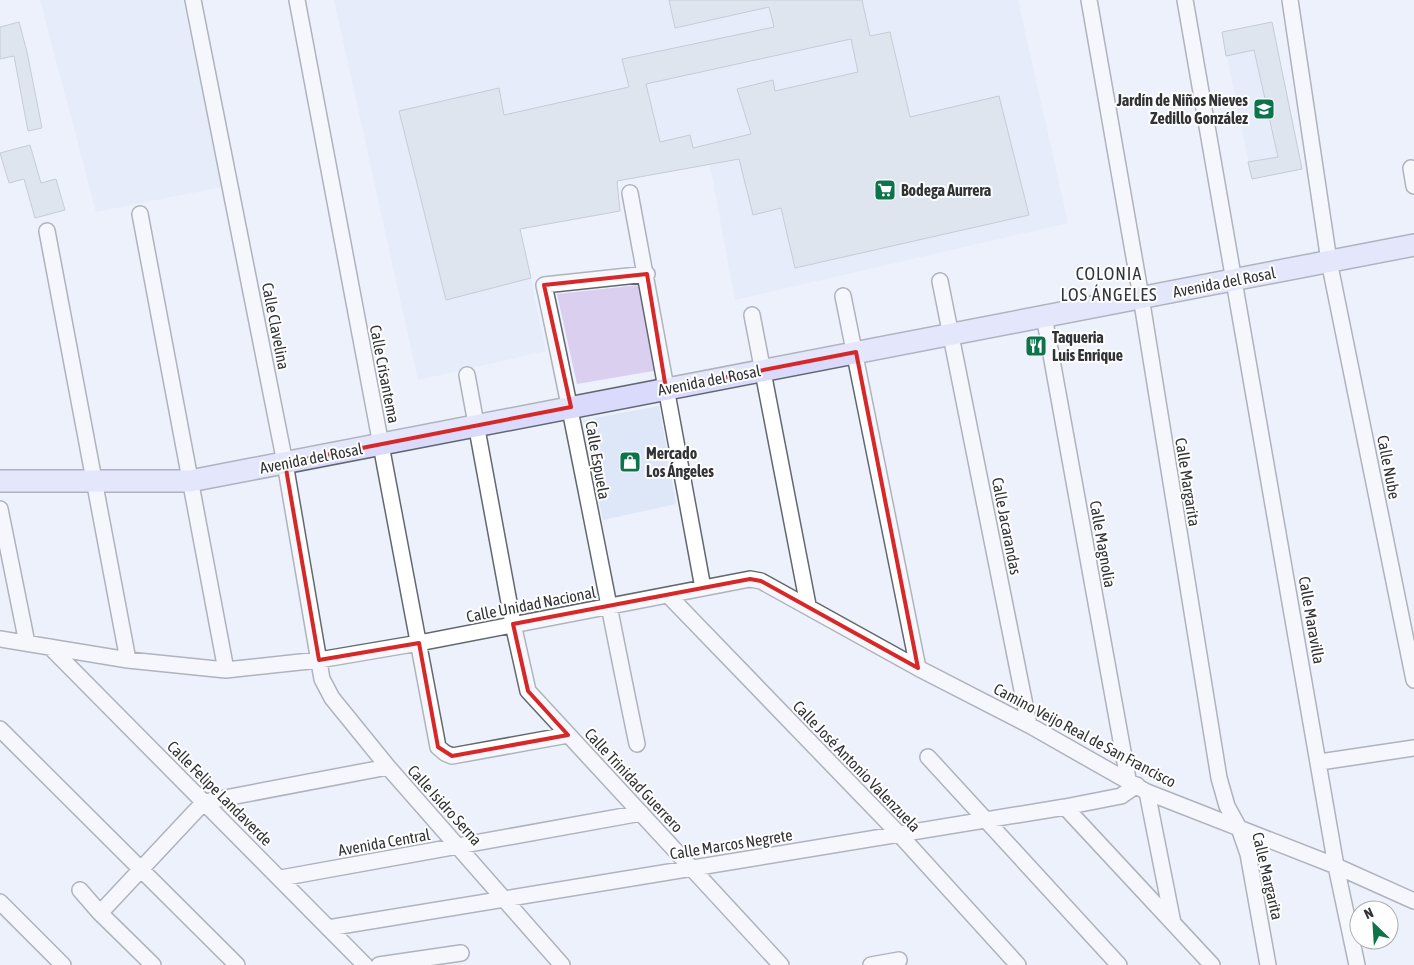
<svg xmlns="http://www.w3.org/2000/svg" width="1414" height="965" viewBox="0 0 1414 965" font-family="'Asap Condensed',sans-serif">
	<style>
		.built { fill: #dee7f8 }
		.green { fill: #dacfef }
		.building { fill: #ced7df; stroke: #97a0a7; fill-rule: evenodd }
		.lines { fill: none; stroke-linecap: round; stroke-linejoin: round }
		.street-casing { stroke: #636870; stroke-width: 18 }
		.secondary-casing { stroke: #636870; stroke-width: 24 }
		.street { stroke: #fff; stroke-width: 15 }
		.secondary { stroke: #dadafd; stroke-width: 21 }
		.marked { fill: none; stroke: #d62828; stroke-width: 4; stroke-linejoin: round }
		.labels { text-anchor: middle; stroke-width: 4; stroke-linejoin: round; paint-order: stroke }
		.poi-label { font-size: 16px; font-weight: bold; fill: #313336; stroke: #fefefe; text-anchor: start }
		.street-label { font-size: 16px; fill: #313336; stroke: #fefefe }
		.neighbourhood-label { font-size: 18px; letter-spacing: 1px; fill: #31363d; stroke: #fefefe }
	</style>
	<rect width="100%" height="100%" fill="#ecf1fb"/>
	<path class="built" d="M40,0H183L222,187L96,212Z
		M334,0H1018L1068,223L735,300L710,165L617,181L620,211L520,229L546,351L418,380Z
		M1272,22L1302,169L1252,179L1222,32Z
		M659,406L676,504L603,520L583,420Z"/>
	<path class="green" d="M639,285L659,370L577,384L557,294Z"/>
	<path class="building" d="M669,0H862L870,36L890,32L910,117L999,96L1029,215L795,268L781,208L753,215L739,159L617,181L620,211L520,229L531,278L446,300L399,111L499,88L504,115L629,87L622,59L774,27L769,7L675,28ZM851,39L858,72L775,91L773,80L737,89L751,134L693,148L690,135L660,142L646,84Z
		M19,22L27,52L42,128L28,131L14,56L0,59V27Z
		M1272,22L1302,169L1252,179L1248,162L1278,157L1254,50L1226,56L1222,32Z
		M30,145L41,183L56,179L65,210L35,218L24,179L9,183L0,153Z"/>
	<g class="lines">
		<g class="street-casing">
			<path id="street" d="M193,0L285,463L322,679L332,698L388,767L562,965
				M297,0L438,747L445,753L452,756L568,735
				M1089,0L1141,297L1219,778L1227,806L1239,828L1248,854L1268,965
				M1185,0L1336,866L1357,965
				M1290,0L1329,261L1414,680
				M1411,168L1414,186
				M630,193L703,588
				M140,214L226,670
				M47,231L128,660
				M940,281L1029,725
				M843,296L918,668
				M752,315L808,605
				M1044,316L1128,779
				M467,375L513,624L528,691L781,965
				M0,509L27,643
				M668,595L899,834L1018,965
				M0,639L128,660L226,670L319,660L419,643L750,579L761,581L918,668L1029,725L1147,792L1336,866L1414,901
				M50,647L365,965
				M0,729L237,965
				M637,744C605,591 577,437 544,285L647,274
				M928,757L1119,965
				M1320,762L1414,748
				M1147,792L1173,923
				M1065,807L1212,965
				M281,878L641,813
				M80,890L100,913L153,965
				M0,902L63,965
				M100,913L204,802L388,767
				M328,928L1065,807L1121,796L1137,785
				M379,965L461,953
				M871,965L899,960"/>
		</g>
		<g class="secondary-casing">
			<path id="secondary" d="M0,481H190L1414,245"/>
		</g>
		<use href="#street" class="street"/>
		<use href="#secondary" class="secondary"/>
	</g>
	<path d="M0 0H1414V965H0ZM647,274L666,389L856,352L918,668L761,581L750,579L513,624L528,691L568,735L452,756L438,747L419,643L319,660L285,463L571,407L544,285Z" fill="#ecf1fb" fill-opacity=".55" fill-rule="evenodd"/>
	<path class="marked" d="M647,274L666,389L856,352L918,668L761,581L750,579L513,624L528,691L568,735L452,756L438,747L419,643L319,660L285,463L571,407L544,285Z"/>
	<defs>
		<g id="school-square" transform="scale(1.125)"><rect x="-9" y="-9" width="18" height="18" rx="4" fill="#0c734b" stroke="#fefefe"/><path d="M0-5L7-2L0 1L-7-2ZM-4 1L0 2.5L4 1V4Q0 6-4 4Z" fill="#fff"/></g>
		<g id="supermarket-square" transform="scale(1.125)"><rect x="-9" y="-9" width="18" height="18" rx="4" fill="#0c734b" stroke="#fefefe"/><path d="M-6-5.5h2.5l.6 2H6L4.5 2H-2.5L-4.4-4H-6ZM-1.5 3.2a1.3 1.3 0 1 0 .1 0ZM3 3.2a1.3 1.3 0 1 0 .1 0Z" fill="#fff"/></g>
		<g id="restaurant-square" transform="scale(1.125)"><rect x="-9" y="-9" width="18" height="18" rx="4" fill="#0c734b" stroke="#fefefe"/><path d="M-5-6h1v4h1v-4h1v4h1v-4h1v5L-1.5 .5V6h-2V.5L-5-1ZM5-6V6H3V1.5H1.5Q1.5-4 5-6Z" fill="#fff"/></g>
		<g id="shop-square" transform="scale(1.125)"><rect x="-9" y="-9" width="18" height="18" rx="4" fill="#0c734b" stroke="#fefefe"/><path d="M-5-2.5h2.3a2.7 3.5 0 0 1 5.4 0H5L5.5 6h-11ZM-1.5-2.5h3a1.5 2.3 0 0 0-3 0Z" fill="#fff"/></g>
	</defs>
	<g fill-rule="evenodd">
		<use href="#school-square" x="1264" y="109"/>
		<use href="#supermarket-square" x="885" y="190"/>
		<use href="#restaurant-square" x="1036" y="346"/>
		<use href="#shop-square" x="630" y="462"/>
	</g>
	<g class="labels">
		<g class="poi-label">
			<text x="1248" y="106" text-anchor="end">Jardín de Niños Nieves<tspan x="1248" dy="18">Zedillo González</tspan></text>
			<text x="901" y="196">Bodega Aurrera</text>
			<text x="1052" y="343">Taqueria<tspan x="1052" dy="18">Luis Enrique</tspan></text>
			<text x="646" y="459">Mercado<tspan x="646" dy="18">Los Ángeles</tspan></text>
		</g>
		<g class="street-label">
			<text transform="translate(1224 282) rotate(-11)" y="6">Avenida del Rosal</text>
			<text transform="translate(276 326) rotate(79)" y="6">Calle Clavelina</text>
			<text transform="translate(385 374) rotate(79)" y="6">Calle Crisantema</text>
			<text transform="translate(709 380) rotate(-11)" y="6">Avenida del Rosal</text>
			<text transform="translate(311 458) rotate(-11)" y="6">Avenida del Rosal</text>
			<text transform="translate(598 460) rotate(80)" y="6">Calle Espuela</text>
			<text transform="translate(1389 467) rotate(79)" y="6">Calle Nube</text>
			<text transform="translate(1188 482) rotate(81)" y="6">Calle Margarita</text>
			<text transform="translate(1007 526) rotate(79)" y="6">Calle Jacarandas</text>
			<text transform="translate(1103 544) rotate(80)" y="6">Calle Magnolia</text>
			<text transform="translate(531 604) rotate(-11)" y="6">Calle Unidad Nacional</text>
			<text transform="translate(1312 620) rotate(80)" y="6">Calle Maravilla</text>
			<text transform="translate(1085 735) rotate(28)" y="6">Camino Veijo Real de San Francisco</text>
			<text transform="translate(857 766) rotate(46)" y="6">Calle José Antonio Valenzuela</text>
			<text transform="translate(634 780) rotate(47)" y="6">Calle Trinidad Guerrero</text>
			<text transform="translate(220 793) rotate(45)" y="6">Calle Felipe Landaverde</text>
			<text transform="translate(445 805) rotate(48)" y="6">Calle Isidro Serna</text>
			<text transform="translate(384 842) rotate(-10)" y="6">Avenida Central</text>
			<text transform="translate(731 844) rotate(-9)" y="6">Calle Marcos Negrete</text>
			<text transform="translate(1268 876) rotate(77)" y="6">Calle Margarita</text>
		</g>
		<g class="neighbourhood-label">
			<text x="1109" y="280">COLONIA<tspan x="1109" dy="21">LOS ÁNGELES</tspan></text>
		</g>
	</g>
	<g transform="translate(1374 925) rotate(335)"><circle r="24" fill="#fefefe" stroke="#acadae"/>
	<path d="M0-4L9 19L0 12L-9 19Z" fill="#0c734b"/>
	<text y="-8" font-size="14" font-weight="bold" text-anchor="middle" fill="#313336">N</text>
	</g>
</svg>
